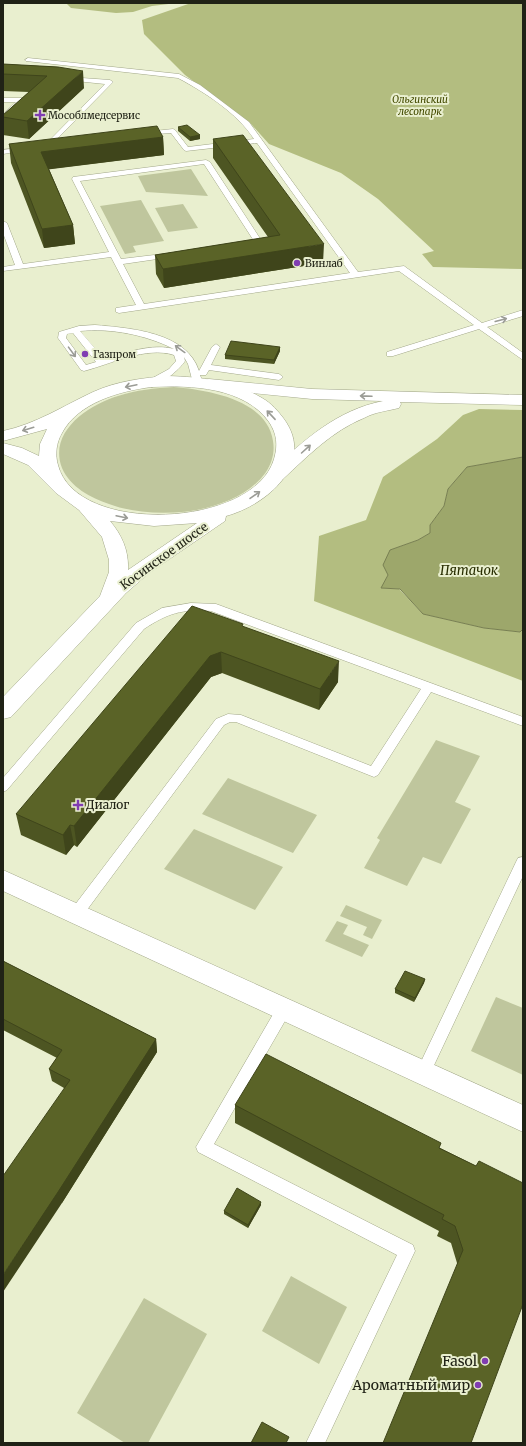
<svg xmlns="http://www.w3.org/2000/svg" width="526" height="1446" viewBox="0 0 526 1446" font-family="Merriweather,serif">
	<style>
		.green { fill: #bfc69d }
		.forest { fill: #b3bd80 }
		.water { fill: #9da76b; stroke: #787f52 }
		.lines { fill: none; stroke-linecap: round; stroke-linejoin: round }
		.service-casing { stroke: #a2a789; stroke-width: 1 }
		.minor-casing { stroke: #a2a789; stroke-width: 1 }
		.tertiary-casing { stroke: #a2a789; stroke-width: 1 }
		.secondary-casing { stroke: #a2a789; stroke-width: 1 }
		.service { fill: #fff; fill-rule: evenodd }
		.minor { fill: #fff; fill-rule: evenodd }
		.tertiary { fill: #fff; fill-rule: evenodd }
		.secondary { fill: #fff; fill-rule: evenodd }
		.wall { fill: #4d5522 }
		.shaded-wall { fill: #3f451b }
		.building { fill: #5a6327; stroke: #3f451b }
		.oneway { stroke: #9b9c96 }
		.poi-dot { fill: #803db2; stroke: #e9efcf; stroke-width: 1.5 }
		.labels { text-anchor: middle; stroke-width: 4; stroke-linejoin: round; paint-order: stroke }
		.far-park-label { font-size: 10px; font-style: italic; fill: #444b00; stroke: #e9efcf }
		.far-poi-label { font-size: 10px; fill: #202216; stroke: #e9efcf; text-anchor: start }
		.street-label { font-size: 12px; fill: #202216; stroke: #e9efcf }
		.poi-label { font-size: 12px; fill: #202216; stroke: #e9efcf; text-anchor: start }
		.water-label { font-size: 13px; font-style: italic; fill: #282d00; stroke: #e9efcf }
		.near-poi-label { font-size: 14px; fill: #202216; stroke: #e9efcf; text-anchor: end }
	</style>
	<rect width="100%" height="100%" fill="#e9efcf"/>
	<path class="green" d="M191,169L208,196L146,192L138,176Z
		M141,200L164,241L133,246L136,252L125,254L100,206Z
		M183,204L198,228L168,232L155,208Z
		M174,387C207,390 267,399 273,441C275,452 272,463 266,472C236,515 154,521 109,504C91,498 70,487 62,468C48,432 88,405 118,396C136,390 155,388 174,387Z
		M436,740L480,756L455,802L471,809L441,864L423,857L407,886L364,868L380,840L377,838Z
		M228,778L317,815L293,853L202,814Z
		M194,829L283,867L255,910L164,869Z
		M346,905L382,920L372,939L363,935L367,927L340,916Z
		M337,921L348,925L343,934L369,945L362,957L325,941Z
		M496,997L523,1008V1075L471,1051Z
		M291,1276L347,1307L319,1364L262,1331Z
		M144,1298L207,1334L148,1443H125L77,1413Z"/>
	<path class="forest" d="M66,3H177L152,6L133,12L116,13L71,8Z
		M191,3H523V269L433,267L422,254L434,251L378,199L341,173L269,144L251,124L185,75L144,34L142,20Z
		M479,409L523,410V457L467,467L448,489L444,506L430,525V533L418,540L390,550L388,575L382,588L399,589L423,614L484,628L520,632L523,629V681L314,601L319,536L366,520L383,477L437,439L463,415Z"/>
	<path class="water" d="M523,457V629L520,632L484,628L423,614L400,589L381,588L388,575L383,565L390,550L418,540L430,533V525L444,506L448,489L467,467Z"/>
	<g class="lines">
		<g class="service-casing">
			<path id="service" d="M28,58L179,74L200,85L249,122L358,272L404,266L482,323L523,310V316L487,327L523,353V360L479,329L393,356H387V352L474,325L399,271L119,313L116,312V308L136,305L111,257L3,271V267L15,265L3,233V221L7,223L23,264L109,252L72,179L73,177L206,160L210,162L263,243L262,245L245,246V242L254,241L204,164L80,181L121,259L171,253L175,255L171,257L123,264L144,304L350,273L257,143L186,151L184,150L171,133L143,135L142,134L145,132L173,129L175,130L188,147L254,139C237,113 206,93 178,78L26,61L25,60Z
				M68,77L110,80L113,82L48,148H44V146L105,84L66,80V78Z
				M3,98H22L25,100L3,120V114L16,102H3Z
				M26,147L30,149L28,150L3,154V150Z
				M95,325C130,328 187,332 199,371L212,347L216,344L220,347L211,365L279,374L283,377L279,380L209,370L206,375H200L203,383L198,386L193,383L188,364L184,357L185,361C179,370 160,387 149,384V380L169,369L176,361L174,355C146,346 111,364 84,371L81,370L58,338L59,332L79,326ZM80,331C112,328 146,335 174,349C152,343 125,353 104,359ZM73,333L96,362L86,365L66,338L67,334Z
				M191,603L216,604L523,717V726L431,692L378,775L374,777L236,722H230L224,725L81,918L76,920L71,918L69,914L71,910L216,719L228,714L241,715L371,766L421,689L211,611C182,609 168,613 144,629L7,790L3,792V778L136,623L162,608Z
				M523,857V876L428,1078L423,1080L418,1078L415,1073L418,1068L516,862L518,858Z
				M284,1003L289,1004L291,1009L289,1014L214,1144L413,1245L415,1251L325,1443H306L397,1255L198,1152L196,1147L279,1004Z"/>
		</g>
		<g class="minor-casing">
			<path id="minor" d="M3,870L523,1105V1132L3,891Z"/>
		</g>
		<g class="tertiary-casing">
			<path id="tertiary" d="M209,379L312,389L523,395V405L400,402L401,404L399,408C387,411 375,412 364,418C332,431 308,456 283,479L277,480L271,479L268,475L271,471C304,440 337,410 383,401L312,399L203,388L201,384L203,380Z"/>
		</g>
		<g class="secondary-casing">
			<path id="secondary" d="M168,376C201,377 234,381 262,398C271,403 278,411 284,419C316,463 267,505 226,516L225,521L149,573L126,593L11,717L3,719V697L100,596L109,572V560L102,537L79,510L56,493L28,465L3,454V443L22,448L39,456L40,444L47,429L3,441V431C36,424 63,406 93,392C117,381 143,378 168,376ZM152,387C191,385 244,387 269,422C277,434 278,445 274,459C254,528 76,536 58,465C55,455 56,443 62,433C78,403 119,391 152,387ZM110,521L154,526L197,523L128,570C129,551 122,535 110,521Z"/>
		</g>
		<use href="#service" class="service"/>
		<use href="#minor" class="minor"/>
		<use href="#tertiary" class="tertiary"/>
		<use href="#secondary" class="secondary"/>
	</g>
	<path class="wall" d="M3,64L58,67L84,88L29,139L3,135V115L29,92L3,91Z
		M178,127L200,135V139L190,141L178,131Z
		M163,137L164,155L49,169L73,225L75,244L44,248L11,163L9,144Z
		M213,139L323,263L164,288L156,274L155,255L268,237L213,158Z
		M280,347V351L274,364L225,359V355Z
		M243,627L338,682L319,710L222,673L211,677L77,847L74,845L66,855L21,835L16,814Z
		M3,961L156,1039L157,1052L62,1203L64,1088L52,1081L49,1069L57,1058L3,1030Z
		M425,979L424,983L414,1002L395,993V989Z
		M235,1105L440,1148L476,1166L471,1443L457,1263L451,1243L437,1236L439,1231L235,1123Z
		M261,1205L248,1228L224,1214V1211Z"/>
	<path class="shaded-wall" d="M83,71L84,88L29,139L27,121Z
		M200,135V139L190,141V137Z
		M163,137L164,155L44,170L41,152Z
		M73,225L75,244L44,248L42,229Z
		M324,244L323,263L164,288L163,269Z
		M3,329L4,333V372L3,368Z
		M280,347V351L274,364V360Z
		M221,652L222,673L211,677L77,847L74,826L210,656Z
		M339,661L338,682L319,710L320,689Z
		M70,825L74,845L66,855L63,835Z
		M425,979L424,983L414,1002L415,998Z
		M156,1039L157,1052L62,1203L3,1292V1275Z
		M261,1202V1205L248,1228V1225Z"/>
	<path class="building" d="M3,64L58,67L83,71L27,121L3,117V115L47,76L3,74Z
		M187,125L200,135L190,137L178,127Z
		M157,126L163,137L41,152L73,225L42,229L9,144Z
		M243,135L324,244L163,269L155,255L280,235L213,139Z
		M231,341L280,347L274,360L225,355Z
		M192,606L243,624L242,626L339,661L320,689L221,652L210,656L74,826L70,825L63,835L16,814Z
		M3,961L156,1039L58,1192L3,1275V1176L70,1080L49,1069L62,1050L3,1019Z
		M405,971L425,979L415,998L395,989Z
		M266,1054L441,1143L439,1148L476,1166L479,1161L523,1183V1304L471,1443H383L463,1250L455,1226L442,1219L444,1215L235,1105Z
		M237,1188L261,1202L248,1225L224,1211Z
		M262,1422L289,1437L286,1443H251Z"/>
	<defs><path id="oneway-shaft" d="M-6 0H5M1.5-3L5.5 0L1.5 3" fill="none" stroke-width="1.6" stroke-linecap="round" stroke-linejoin="round"/></defs>
	<g class="oneway">
		<use href="#oneway-shaft" transform="translate(501 320) rotate(-15)"/>
		<use href="#oneway-shaft" transform="translate(180 349) rotate(-144)"/>
		<use href="#oneway-shaft" transform="translate(72 352) rotate(54)"/>
		<use href="#oneway-shaft" transform="translate(131 386) rotate(168)"/>
		<use href="#oneway-shaft" transform="translate(366 396) rotate(-178)"/>
		<use href="#oneway-shaft" transform="translate(271 415) rotate(-133)"/>
		<use href="#oneway-shaft" transform="translate(28 429) rotate(163)"/>
		<use href="#oneway-shaft" transform="translate(306 449) rotate(-42)"/>
		<use href="#oneway-shaft" transform="translate(255 495) rotate(-35)"/>
		<use href="#oneway-shaft" transform="translate(122 517) rotate(12)"/>
	</g>
	<g class="poi-dot">
		<path d="M38 109h4v4h4v4h-4v4h-4v-4h-4v-4h4z"/>
		<circle cx="297" cy="263" r="4"/>
		<circle cx="85" cy="354" r="4"/>
		<path d="M76 799h4v4h4v4h-4v4h-4v-4h-4v-4h4z"/>
		<circle cx="485" cy="1361" r="4"/>
		<circle cx="478" cy="1385" r="4"/>
	</g>
	<g class="labels">
		<g class="far-park-label">
			<text x="420" y="103">Ольгинский<tspan x="420" dy="12">лесопарк</tspan></text>
		</g>
		<g class="far-poi-label">
			<text x="48" y="119">Мособлмедсервис</text>
			<text x="305" y="267">Винлаб</text>
			<text x="93" y="358">Газпром</text>
		</g>
		<g class="street-label">
			<text transform="translate(164 556) rotate(-36)" y="4">Косинское шоссе</text>
		</g>
		<g class="poi-label">
			<text x="86" y="809">Диалог</text>
		</g>
		<g class="water-label">
			<text x="469" y="575">Пятачок</text>
		</g>
		<g class="near-poi-label">
			<text x="477" y="1366">Fasol</text>
			<text x="470" y="1390">Ароматный мир</text>
		</g>
	</g>
	<rect width="526" height="1446" fill="none" stroke="#202216" stroke-width="8"/>
</svg>
